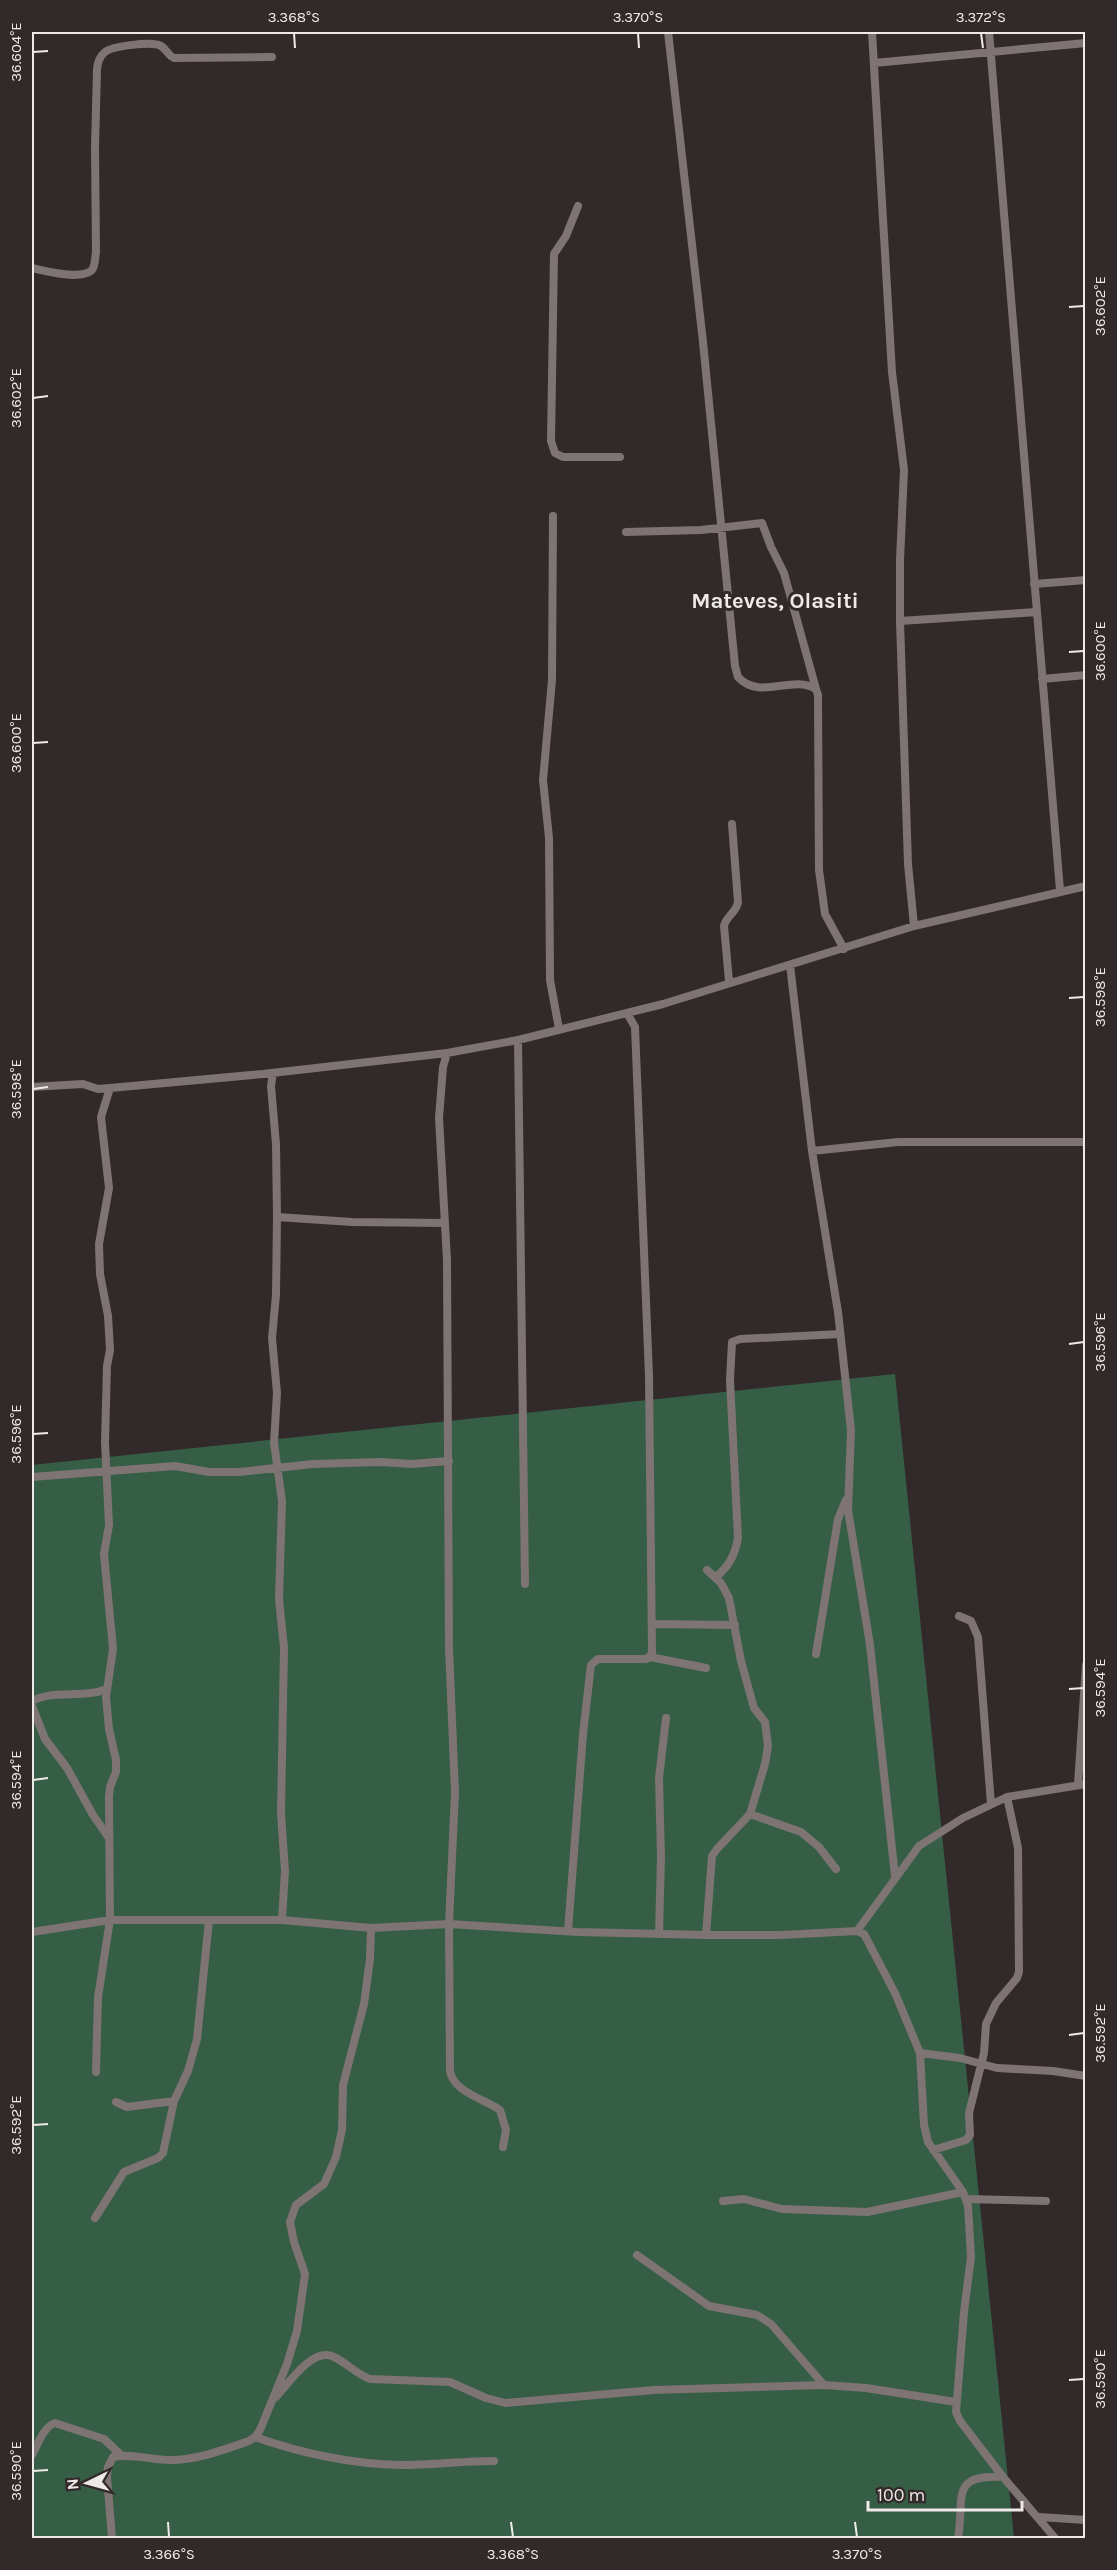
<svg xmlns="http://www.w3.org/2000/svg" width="1117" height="2570" viewBox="0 0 1117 2570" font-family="Karla,sans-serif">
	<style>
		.green { fill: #365d45 }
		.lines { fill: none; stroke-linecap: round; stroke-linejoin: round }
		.street { stroke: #7d7473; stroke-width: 8 }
		.ticks { fill: none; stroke: #efeaea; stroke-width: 2 }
		.labels { text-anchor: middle; stroke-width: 6; stroke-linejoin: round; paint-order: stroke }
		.neighbourhood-label { font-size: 22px; font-weight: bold; fill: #efeaea; stroke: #322a2a }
		.neatline { fill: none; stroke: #efeaea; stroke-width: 2 }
		.ticks-label { font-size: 15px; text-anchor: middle; fill: #efeaea }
	</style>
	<rect width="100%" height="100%" fill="#322a2a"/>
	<path class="green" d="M895,1374L1014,2538H32V1465Z"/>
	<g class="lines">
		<path class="street" d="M668,32L703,342L735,666L738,677C760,701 792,674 816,689L818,695L819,870L825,914L844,949
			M872,32L892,372L904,470L900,560V621L908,864L914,926
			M989,32L1060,890
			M874,63L1086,43
			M578,206L566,236L554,254L551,441L555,453L563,457H620
			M32,268C45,271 78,280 91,271C95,268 95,258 96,252L95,148L97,69C98,62 99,57 105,52C112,46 153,41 161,46C166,49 168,55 174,58L272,57
			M553,516L552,680L543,780L549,838L550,980L559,1029
			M626,532L701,530L762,523L771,547L784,573L816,689
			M1034,584L1086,580
			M900,621L1037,612
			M1042,679L1086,675
			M790,965L812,1151L838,1312L851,1430L848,1510L870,1645L895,1876
			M729,981L724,926C726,916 737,912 738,902L732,824
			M518,1040L525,1584
			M447,1053L443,1067L439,1118L447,1260L449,1648L455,1792L449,1924L450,2071C453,2092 485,2099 500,2110L506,2130L503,2147
			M273,1073L271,1086L276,1144L277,1217L276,1295L272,1338L277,1393L274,1443L282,1501L279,1599L284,1648L281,1813L285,1871L282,1920
			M32,1087L83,1084L98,1089L110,1088L263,1074L447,1053L518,1040L663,1004L914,926L1086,886
			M812,1151L898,1142H1086
			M277,1217L352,1222L444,1223
			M32,1477L175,1466L209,1472H239L313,1464L381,1462L412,1464L449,1461
			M716,1577C729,1566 735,1555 738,1538L730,1380L732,1342L740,1339L840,1334
			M959,1616L971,1621L978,1637L991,1804
			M652,1624L735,1625
			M816,1654L838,1519L846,1500
			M650,1657L706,1668
			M32,1701C55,1689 82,1699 107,1689
			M32,1706L45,1739L67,1768L93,1815L109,1838
			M1078,1784L1086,1665
			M750,1814L801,1832L819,1847L836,1869
			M568,1931L583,1734L591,1665L598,1659H647L652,1653L649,1376L635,1027L627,1013
			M857,1931L919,1846L963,1818L1007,1797L1086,1784
			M32,1932L110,1920H282L371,1928L449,1924L578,1932L706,1935H781L857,1931L864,1934L895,1993L920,2053L924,2125L928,2142L963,2192L968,2206L971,2257L964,2312L956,2412L960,2421L1003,2477L1055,2538
			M659,1934L661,1857L659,1778L666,1718
			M706,1935L712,1856L717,1849L750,1814L765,1764L768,1746L765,1722L754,1708L741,1661L729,1598L721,1583L707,1570
			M920,2053L960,2058L997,2068L1053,2071L1086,2076
			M96,2072L98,1997L110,1920L109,1797L110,1787L116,1772V1760L109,1729L106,1697L113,1649L104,1554L109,1525L105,1442L107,1366L110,1350L108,1316L100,1274L99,1244L109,1188L101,1117L110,1088
			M116,2102L127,2107L174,2101
			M933,2150L966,2140L970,2135L969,2113L984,2053L986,2024L996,2003L1017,1978L1019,1972L1018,1848L1007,1797
			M966,2199L1046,2201
			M723,2201L744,2199L782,2209L867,2212L963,2192
			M95,2218L124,2172L158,2158L163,2153L174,2101L188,2071L197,2039L209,1920
			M637,2255L709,2306L757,2315L771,2324L824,2385
			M276,2397C288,2384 313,2346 334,2357C347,2363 356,2374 370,2379L450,2382L486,2398L505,2403L654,2390L824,2385L866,2388L956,2402
			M255,2437C301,2453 352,2464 401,2465C432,2465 463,2461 494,2461
			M32,2455C37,2446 44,2426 55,2423L104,2439L121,2455
			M1039,2517L1086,2520
			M112,2538L107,2477L108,2467L113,2457C131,2453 151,2460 170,2460C197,2460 223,2450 249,2441L255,2437L260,2430L287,2364L297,2331L305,2274L294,2242L290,2222L296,2205L324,2184L336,2157L342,2130L343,2085L364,2004L370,1959L371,1928
			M958,2538C965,2498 949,2474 1003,2477"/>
	</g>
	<path class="ticks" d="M294,33L295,48M638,33L639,48M981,33L983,48M33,52L48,51M1069,307L1084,306M33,398L48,396M1069,652L1084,651M33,743L48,742M1069,998L1084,997M33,1089L48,1087M1069,1344L1084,1342M33,1434L48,1433M1069,1689L1084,1688M33,1780L48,1778M1069,2035L1084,2033M33,2125L48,2124M1069,2380L1084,2379M33,2471L48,2470M168,2522L169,2537M511,2522L513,2537M855,2522L857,2537"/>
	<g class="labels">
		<g class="neighbourhood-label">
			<text x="775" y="608">Mateves, Olasiti</text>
		</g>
	</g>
	<rect width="1117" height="2570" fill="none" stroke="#322a2a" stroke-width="66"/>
	<g transform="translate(87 2483) rotate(265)" stroke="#322a2a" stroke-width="4.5" paint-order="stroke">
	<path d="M0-4.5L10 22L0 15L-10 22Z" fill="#efeaea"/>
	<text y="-9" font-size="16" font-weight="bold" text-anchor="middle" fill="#efeaea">N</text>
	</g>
	<path d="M868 2501v9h154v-9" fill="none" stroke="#efeaea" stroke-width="3"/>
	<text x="877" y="2501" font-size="18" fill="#efeaea" stroke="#322a2a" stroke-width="4.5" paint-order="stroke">100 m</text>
	<rect x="33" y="33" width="1051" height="2504" class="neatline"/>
	<g class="ticks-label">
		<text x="294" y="22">3.368°S</text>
		<text x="638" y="22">3.370°S</text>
		<text x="981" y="22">3.372°S</text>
		<text transform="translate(16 52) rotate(-90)" y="5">36.604°E</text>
		<text transform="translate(1100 306) rotate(-90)" y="5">36.602°E</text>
		<text transform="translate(16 398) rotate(-90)" y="5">36.602°E</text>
		<text transform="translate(1100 651) rotate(-90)" y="5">36.600°E</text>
		<text transform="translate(16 743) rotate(-90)" y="5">36.600°E</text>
		<text transform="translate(1100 997) rotate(-90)" y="5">36.598°E</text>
		<text transform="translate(16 1089) rotate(-90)" y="5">36.598°E</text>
		<text transform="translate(1100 1342) rotate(-90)" y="5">36.596°E</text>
		<text transform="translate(16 1434) rotate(-90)" y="5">36.596°E</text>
		<text transform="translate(1100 1688) rotate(-90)" y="5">36.594°E</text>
		<text transform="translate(16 1780) rotate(-90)" y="5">36.594°E</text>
		<text transform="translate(1100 2033) rotate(-90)" y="5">36.592°E</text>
		<text transform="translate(16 2125) rotate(-90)" y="5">36.592°E</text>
		<text transform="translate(1100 2379) rotate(-90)" y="5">36.590°E</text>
		<text transform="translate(16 2471) rotate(-90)" y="5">36.590°E</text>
		<text x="169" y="2559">3.366°S</text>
		<text x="513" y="2559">3.368°S</text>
		<text x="857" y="2559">3.370°S</text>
	</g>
</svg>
